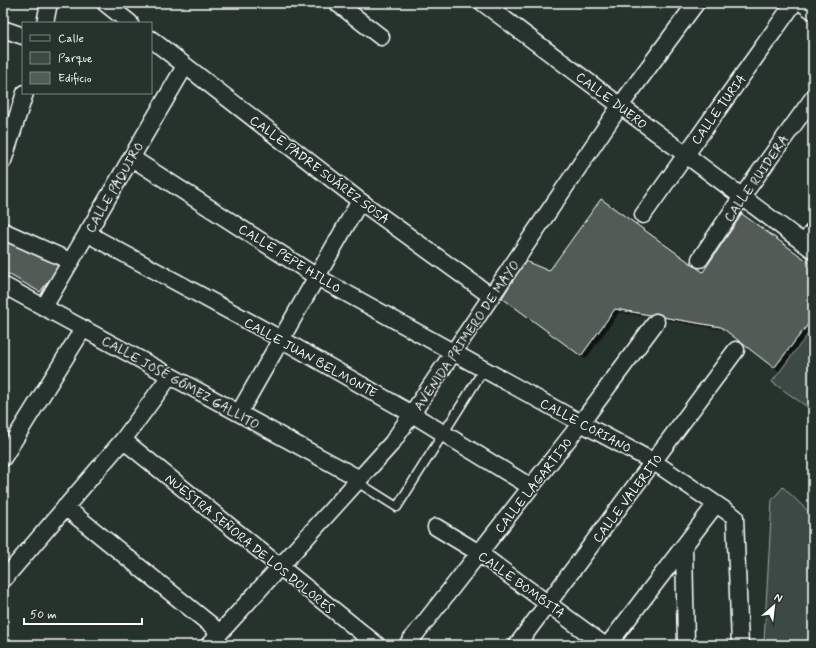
<svg xmlns="http://www.w3.org/2000/svg" width="816" height="648" viewBox="0 0 816 648" font-family="Mynerve,sans-serif">
	<style>
		.green { fill: #3e4944; stroke: #9ea4a2 }
		.building { fill: #515c57; stroke: #fff; filter: url(#shadow) }
		.lines { fill: none; stroke-linecap: round; stroke-linejoin: round }
		.service-casing { stroke: #fff; stroke-width: 11 }
		.minor-casing { stroke: #fff; stroke-width: 19 }
		.service { stroke: #26332d; stroke-width: 8 }
		.minor { stroke: #26332d; stroke-width: 16 }
		.labels { text-anchor: middle; stroke-width: 3; stroke-linejoin: round; paint-order: stroke }
		.street-label { font-size: 13px; fill: #fff; stroke: #26332d }
	</style>
	<defs>
		<filter id="shadow"><feDropShadow dx="4.5" dy="2.5" stdDeviation="0" flood-color="#0009"/></filter>
	</defs>
	<rect width="100%" height="100%" fill="#26332d"/>
	<filter id="ink" filterUnits="userSpaceOnUse"><feTurbulence type="fractalNoise" baseFrequency=".025" numOctaves="2"/><feDisplacementMap in="SourceGraphic" scale="8" xChannelSelector="R" yChannelSelector="G"/><feConvolveMatrix kernelMatrix="1 2 1 2 8 2 1 2 1" color-interpolation-filters="sRGB"/></filter>
	<g filter="url(#ink)">
		<path class="green" d="M813,327V411L772,382Z
			M783,487L813,516V645H769L764,641L772,500Z"/>
		<path class="building" d="M601,199L703,272L742,214L813,265V318L774,368L721,327L615,309L581,356L502,298L525,261L549,271Z
			M3,237L62,264L40,292L3,271Z"/>
		<g class="lines">
			<g class="service-casing">
				<path id="service" d="M357,482L397,507L484,369"/>
			</g>
			<g class="minor-casing">
				<path id="minor" d="M105,3L130,23
					M337,3L381,37
					M483,3L813,250
					M802,3L813,11
					M45,23L49,3
					M3,29L23,36
					M151,39L360,201L491,296
					M132,156L138,162L317,277L581,423L654,462L735,517L740,645
					M3,161L25,93
					M643,215L794,3
					M3,231L70,261
					M88,231L97,239L281,339L412,414L531,487
					M804,243L813,231
					M700,259L741,198L813,98
					M3,285L360,479
					M44,307L185,66
					M239,413L360,201
					M123,440L377,645
					M3,458L83,329
					M65,507L211,625L219,634
					M436,527L479,553L604,645
					M684,546L686,645
					M3,580L123,440L170,376
					M209,645L392,443L620,106L696,3
					M407,645L581,423L656,322
					M517,645L736,350
					M608,645L716,504"/>
			</g>
			<use href="#service" class="service"/>
			<use href="#minor" class="minor"/>
		</g>
	</g>
	<g class="labels">
		<g class="street-label">
			<text transform="translate(612 100) rotate(37)" y="5">CALLE DUERO</text>
			<text transform="translate(718 109) rotate(-54)" y="5">CALLE TURIA</text>
			<text transform="translate(320 169) rotate(37)" y="5">CALLE PADRE SUÁREZ SOSA</text>
			<text transform="translate(756 178) rotate(-55)" y="5">CALLE RUIDERA</text>
			<text transform="translate(114 187) rotate(-60)" y="5">CALLE PAQUIRO</text>
			<text transform="translate(290 258) rotate(32)" y="5">CALLE PEPE HILLO</text>
			<text transform="translate(466 335) rotate(-56)" y="5">AVENIDA PRIMERO DE MAYO</text>
			<text transform="translate(311 357) rotate(29)" y="5">CALLE JUAN BELMONTE</text>
			<text transform="translate(181 382) rotate(29)" y="5">CALLE JOSÉ GÓMEZ GALLITO</text>
			<text transform="translate(586 425) rotate(28)" y="5">CALLE CORIANO</text>
			<text transform="translate(533 485) rotate(-52)" y="5">CALLE LAGARTIJO</text>
			<text transform="translate(627 498) rotate(-53)" y="5">CALLE VALERITO</text>
			<text transform="translate(250 543) rotate(39)" y="5">NUESTRA SEÑORA DE LOS DOLORES</text>
			<text transform="translate(522 584) rotate(36)" y="5">CALLE BOMBITA</text>
		</g>
	</g>
	<rect width="816" height="648" fill="none" stroke="#26332d" stroke-width="16"/>
	<rect x="8" y="8" width="800" height="632" fill="none" stroke="#fff" stroke-width="1.5" filter="url(#ink)"/>
	<rect x="22" y="22" width="130" height="72" fill="#26332d" stroke="#7d8581"/>
	<rect x="30" y="35" width="20" height="6" fill="#26332d" stroke="#7d8581"/>
	<text x="58" y="42" font-size="12" fill="#ffffff">Calle</text>
	<rect x="30" y="52" width="20" height="12" fill="#3e4944" stroke="#7d8581"/>
	<text x="58" y="62" font-size="12" fill="#ffffff">Parque</text>
	<rect x="30" y="72" width="20" height="12" fill="#515c57" stroke="#7d8581"/>
	<text x="58" y="82" font-size="12" fill="#ffffff">Edificio</text>
	<g transform="translate(774 606) rotate(28)" stroke="#26332d" stroke-width="3" paint-order="stroke">
	<path d="M0-3L7 15L0 10L-7 15Z" fill="#ffffff"/>
	<text y="-6" font-size="11" font-weight="bold" text-anchor="middle" fill="#ffffff">N</text>
	</g>
	<path d="M24 618v6h118v-6" fill="none" stroke="#ffffff" stroke-width="2"/>
	<text x="30" y="618" font-size="12" fill="#ffffff" stroke="#26332d" stroke-width="3" paint-order="stroke">50 m</text>
</svg>
